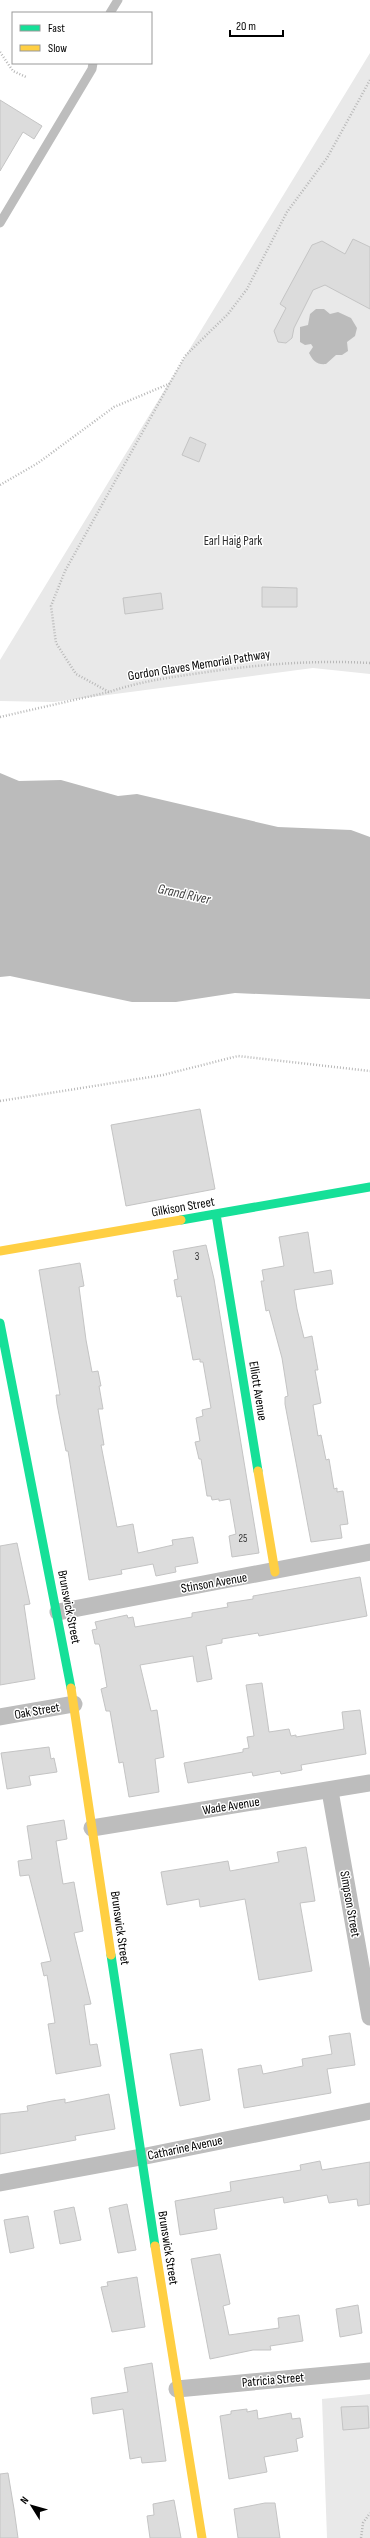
<svg xmlns="http://www.w3.org/2000/svg" width="370" height="2538" font-family="'Sofia Sans Condensed',sans-serif">
	<style>
		.green { fill: #e9e9e9 }
		.water { fill: #bbb }
		.building { fill: #dcdcdc; stroke: #c4c4c4 }
		.lines { fill: none; stroke-linecap: round; stroke-linejoin: round }
		.path { stroke: #b8b8b8; stroke-width: 2.5; stroke-dasharray: 1 2; stroke-linecap: butt }
		.lane { stroke: #bdbdbd; stroke-width: 9 }
		.street { stroke: #bdbdbd; stroke-width: 17 }
		.fast { stroke: #16e098; stroke-width: 9 }
		.slow { stroke: #ffcf43; stroke-width: 9 }
		.labels { text-anchor: middle; dominant-baseline: central; stroke-width: 3; stroke-linejoin: round; paint-order: stroke }
		.number-label { font-size: 11px; fill: #373737 }
		.park-label { font-size: 13px; fill: #2e2e2e; stroke: #fff }
		.street-label { font-size: 13px; fill: #000; stroke: #fff }
		.water-label { font-size: 14px; font-style: italic; fill: #3f3f3f; stroke: #fff }
	</style>
	<rect width="100%" height="100%" fill="#fff"/>
	<path class="green" d="M370,53V674L313,668L54,702L0,701V660Z
		M370,2394V2538H327L322,2399Z"/>
	<path class="water" d="M316,309H324L330,314L338,312L351,318L357,328L355,336L347,342L348,351L342,355H336L326,364C317,365 313,361 309,353L313,347L311,344L305,345L300,342V327L308,325L310,314Z
		M0,773L19,781L61,780L118,796L137,794L278,827L351,830L370,837V999L235,993L176,1002H132L10,976L0,977Z"/>
	<path class="building" d="M0,100L42,126L34,139L23,132L0,171Z
		M353,239L370,247V309L325,285L313,290L294,328L292,338L286,343L278,342L274,331L286,308L280,304L312,245L322,241L345,254Z
		M190,437L206,444L199,462L182,455Z
		M262,587L297,588V607H262Z
		M161,593L163,609L125,614L123,598Z
		M200,1109L215,1189L126,1206L111,1125Z
		M308,1232L314,1273L331,1270L333,1284L294,1290L297,1309L304,1338L312,1336L318,1370H315L321,1403L313,1405L318,1436L321,1435L326,1460L329,1459L334,1489L337,1488V1492L343,1491L348,1524L340,1525L342,1538L311,1542L285,1404V1397L288,1396L282,1358L269,1310L266,1311L261,1281H264L262,1270L284,1266L279,1237Z
		M206,1245L214,1279L259,1553L232,1557L229,1536L236,1534L230,1499L219,1501V1499L212,1500L211,1496H207L201,1459H199L195,1442L200,1441L196,1418L203,1416L202,1410L211,1408L203,1362H200V1359L193,1360L181,1296L177,1297L174,1280L178,1279L173,1251Z
		M80,1263L84,1286L79,1287L86,1340L92,1372L98,1371L101,1386H99L103,1409H98L104,1445H101L117,1527L133,1524L138,1553L173,1545L172,1540L193,1537L198,1563L175,1567L176,1572L156,1576L153,1564L121,1570L122,1574L89,1580L68,1451H66L57,1404L56,1395H60L39,1270Z
		M17,1543L30,1604L24,1605L35,1679L0,1685V1546Z
		M360,1577L367,1616L259,1636L258,1633L222,1639V1643L206,1646L212,1679L197,1682L193,1656L140,1665L151,1711L157,1710L164,1757L155,1759L159,1792L129,1797L123,1762L119,1763L110,1711H106L101,1689L107,1687L100,1647L99,1644H95L92,1630L97,1629L95,1622L127,1615L128,1618L133,1617L135,1627L192,1617V1613L228,1607L227,1603L253,1599V1596Z
		M262,1683L269,1732L289,1729L291,1736L296,1735V1737L344,1729L342,1712L360,1710L366,1754L301,1765L302,1770L281,1774L280,1771L253,1776L252,1772L188,1783L184,1763L243,1752V1749L249,1748L247,1737L254,1736L246,1685Z
		M49,1747L51,1759L54,1758L57,1772L29,1776L31,1785L7,1789L1,1753Z
		M64,1820L67,1839L56,1841L63,1884L74,1882L75,1888L83,1931L74,1933L91,2004L84,2005L90,2045L97,2044L101,2066L56,2074L48,2024L55,2023L47,1975L44,1976L41,1963L51,1961L29,1875L20,1876L18,1861L32,1859L27,1826Z
		M306,1847L315,1901L300,1903L312,1971L259,1980L245,1899L200,1907L199,1899L167,1905L161,1872L228,1861L230,1871L279,1862L277,1852Z
		M350,2033L355,2065L327,2069L331,2093L244,2108L238,2069L261,2065L263,2074L303,2066L302,2059L332,2054L329,2036Z
		M202,2049L210,2100L180,2106L170,2054Z
		M109,2094L115,2129L75,2136L76,2140L0,2154V2114L28,2111L27,2106L52,2101L65,2099V2103Z
		M320,2161L322,2170L370,2162V2204L358,2206L357,2199L329,2203L327,2195L284,2203L283,2197L214,2209L217,2229L180,2235L175,2201L231,2191L230,2182L301,2170L300,2165Z
		M127,2204L136,2250L118,2253L109,2208Z
		M74,2207L81,2240L60,2244L54,2211Z
		M28,2216L34,2248L10,2253L4,2220Z
		M220,2254L230,2304L223,2306L229,2335L279,2328L278,2318L299,2315L303,2341L270,2346L271,2350H253L210,2359L191,2259Z
		M137,2277L145,2327L112,2332L101,2287L108,2286L107,2282Z
		M358,2305L362,2333L340,2337L336,2309Z
		M152,2363L166,2461L142,2463L141,2457L130,2459L123,2409L93,2414L91,2398L128,2392L124,2368Z
		M368,2406L369,2428L343,2430L341,2407Z
		M247,2409V2412L257,2410L258,2419L291,2413L292,2419L300,2418L303,2437L296,2439L298,2451L264,2457L267,2472L229,2479L220,2416L231,2414V2411Z
		M8,2473L14,2509L18,2538H0V2474Z
		M174,2500L181,2538H150L147,2516L154,2515L153,2504Z
		M265,2503H275L280,2538H238L234,2509Z"/>
	<g class="lines">
		<path class="path" d="M0,52L13,71L26,77
			M370,80L327,158L287,212L247,289L228,314L185,356L65,571L51,606L56,643L76,674L109,692C141,681 173,677 207,672C262,664 315,660 370,663
			M0,485L38,463L114,407L171,383
			M0,717L109,692
			M0,1101L163,1075L238,1056L370,1071
			M361,2538L363,2523L370,2513"/>
		<path class="lane" d="M110,13L118,0
			M0,223L92,69L93,63"/>
		<path class="street" d="M58,1612L370,1552
			M0,1717L74,1704
			M330,1791L370,2017
			M92,1828L370,1783
			M0,2183L141,2157L370,2111
			M177,2389L370,2371"/>
		<path class="fast" d="M216,1214L258,1471
			M181,1220L370,1187
			M0,1323L71,1688
			M111,1955L155,2246"/>
		<path class="slow" d="M0,1251L181,1220
			M258,1471L275,1572
			M71,1688L111,1955
			M155,2246L202,2538"/>
	</g>
	<g class="labels">
		<g class="number-label">
			<text x="197" y="1256">3</text>
			<text x="243" y="1538">25</text>
		</g>
		<g class="park-label">
			<text x="233" y="541">Earl Haig Park</text>
		</g>
		<g class="street-label">
			<text transform="translate(199 665) rotate(-9)">Gordon Glaves Memorial Pathway</text>
			<text transform="translate(183 1207) rotate(-10)">Gilkison Street</text>
			<text transform="translate(258 1391) rotate(81)">Elliott Avenue</text>
			<text transform="translate(214 1583) rotate(-10)">Stinson Avenue</text>
			<text transform="translate(69 1607) rotate(79)">Brunswick Street</text>
			<text transform="translate(37 1711) rotate(-10)">Oak Street</text>
			<text transform="translate(231 1806) rotate(-9)">Wade Avenue</text>
			<text transform="translate(350 1904) rotate(80)">Simpson Street</text>
			<text transform="translate(120 1928) rotate(82)">Brunswick Street</text>
			<text transform="translate(185 2148) rotate(-12)">Catharine Avenue</text>
			<text transform="translate(168 2248) rotate(81)">Brunswick Street</text>
			<text transform="translate(273 2380) rotate(-5)">Patricia Street</text>
		</g>
		<g class="water-label">
			<text transform="translate(184 894) rotate(12)">Grand River</text>
		</g>
	</g>
	<rect x="12" y="12" width="140" height="52" fill="#ffffff" stroke="#999999"/>
	<rect x="20" y="25" width="20" height="6" fill="#16e098" stroke="#999999"/>
	<text x="48" y="32" font-size="12" fill="#000000">Fast</text>
	<rect x="20" y="45" width="20" height="6" fill="#ffcf43" stroke="#999999"/>
	<text x="48" y="52" font-size="12" fill="#000000">Slow</text>
	<g transform="translate(32 2506) rotate(307)" stroke="#ffffff" stroke-width="3" paint-order="stroke">
	<path d="M0-3L7 15L0 10L-7 15Z" fill="#000000"/>
	<text y="-6" font-size="11" font-weight="bold" text-anchor="middle" fill="#000000">N</text>
	</g>
	<path d="M230 30v6h53v-6" fill="none" stroke="#000000" stroke-width="2"/>
	<text x="236" y="30" font-size="12" fill="#000000" stroke="#ffffff" stroke-width="3" paint-order="stroke">20 m</text>
</svg>
